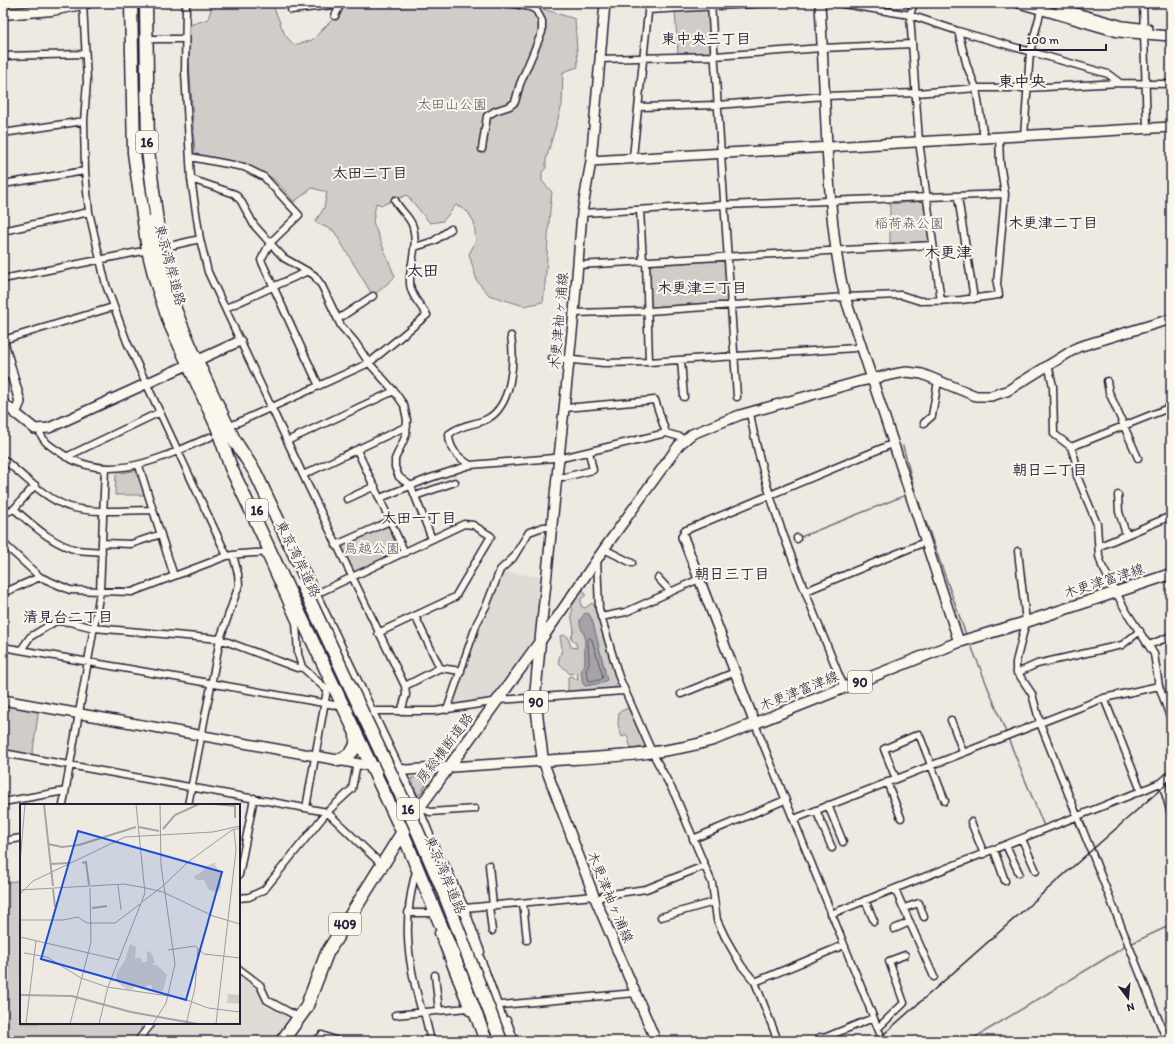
<svg xmlns="http://www.w3.org/2000/svg" width="1174" height="1044" font-family="Itim,'Klee One',sans-serif">
	<style>
		.built { fill: #dfdbd5 }
		.green { fill: #d0cdc9; stroke: #797882; fill-rule: evenodd }
		.water { fill: #a6a3a7; stroke: #716f7c }
		.lines { fill: none; stroke-linecap: round; stroke-linejoin: round }
		.shore { stroke: #575666; stroke-width: 1 }
		.stream { stroke: #716f7c; stroke-width: 1.5 }
		.street-casing { stroke: #22223b; stroke-width: 9 }
		.secondary-casing { stroke: #22223b; stroke-width: 12 }
		.primary-casing { stroke: #22223b; stroke-width: 13 }
		.highway-casing { stroke: #22223b; stroke-width: 15 }
		.street { stroke: #fbf7ec; stroke-width: 6 }
		.secondary { stroke: #fbf7ec; stroke-width: 9 }
		.primary { stroke: #fbf7ec; stroke-width: 10 }
		.highway { stroke: #fbf7ec; stroke-width: 12 }
		.rail { stroke: #22223b; stroke-width: 1.5 }
		.highway-bridge-casing { stroke: #22223b; stroke-width: 15; stroke-linecap: butt }
		.highway-bridge { stroke: #fbf7ec; stroke-width: 12 }
		.labels { text-anchor: middle; dominant-baseline: central; stroke-width: 4; stroke-linejoin: round; paint-order: stroke }
		.shield { fill: #fbf7ec; stroke: #636270; stroke-width: 1 }
		.shield-label { font-size: 13px; font-weight: bold; fill: #22223b }
		.park-label { font-size: 14px; fill: #565566; stroke: #fbf7ec }
		.street-label { font-size: 14px; fill: #22223b; stroke: #fbf7ec }
		.neighbourhood-label { font-size: 15px; font-weight: bold; fill: #22223b; stroke: #fbf7ec }
		.quarter-label { font-size: 16px; font-weight: bold; fill: #22223b; stroke: #fbf7ec }
		.inset-river { fill: none; stroke: #a6a3a7; stroke-width: 2 }
		.inset-road { fill: none; stroke: #9c9a9f; stroke-width: 1 }
		.view { fill: #1d4ed8; fill-opacity: 0.15; stroke: #1d4ed8; stroke-width: 2 }
		.inset-edge { fill: none; stroke: #22223b; stroke-width: 2 }
	</style>
	<rect width="100%" height="100%" fill="#eeeae2"/>
	<filter id="ink" filterUnits="userSpaceOnUse"><feTurbulence type="fractalNoise" baseFrequency=".025" numOctaves="2"/><feDisplacementMap in="SourceGraphic" scale="8" xChannelSelector="R" yChannelSelector="G"/><feConvolveMatrix kernelMatrix="1 2 1 2 8 2 1 2 1" color-interpolation-filters="sRGB"/></filter>
	<g filter="url(#ink)">
		<path class="built" d="M502,572L543,577L539,641L496,702L450,706Z
			M239,975L251,984L258,991L263,1004L269,1009L279,1011L290,1018L292,1021L276,1041L148,1040L147,1034L156,1023H239Z"/>
		<path class="green" d="M213,3H272L285,35L294,45L312,40L335,17L344,3H380L384,5L410,3H541L543,9L575,19L578,67L563,72L562,105L546,159V168L542,172V181L552,192C547,229 548,266 543,302L524,306L489,295L477,281L469,254L476,241L474,222L468,212L456,205L443,221L430,223L407,195L382,205L376,203L373,222L395,277L373,296L334,231L315,222L324,208L327,192L312,188L294,202C286,192 277,180 266,174C246,161 217,159 195,154L187,26L208,19Z
			M709,8L712,53H678L675,11Z
			M924,201L930,243L890,246V204Z
			M724,260L728,300L725,302L651,307L649,265Z
			M138,470L144,495H115L116,474Z
			M386,526H389L400,553L352,575L340,546Z
			M582,588L586,595L581,599V606L585,608L592,603L598,610L608,652L610,656L618,681L614,691L573,693L568,690V677L571,676L578,680L577,672L570,674L558,662L562,649L560,636L565,635L568,637L571,647L577,648L576,643L571,638L574,630L571,613L573,610L570,603ZM585,614H589L592,620L605,670L604,682L585,686L583,682L581,669L585,664V637L581,618Z
			M3,700L39,707L32,758L3,753Z
			M628,708L646,745L644,747L631,749L627,735L622,737L618,725L619,712Z
			M431,777L420,794L418,796L411,778Z
			M21,880V1023H142L139,1041H17L3,1029V883Z"/>
		<path class="water" d="M585,613L589,614L593,623L607,680L601,683L585,686L583,684L581,669L585,664V637L580,625V620Z"/>
		<g class="lines">
			<path class="shore" d="M590,638L592,640L603,677L600,680L589,681L586,670L589,664L588,640Z"/>
			<path class="stream" d="M903,446L915,491L966,635
				M798,538L906,495
				M970,643L1007,735
				M1008,738L1044,826L1073,814
				M1144,786L1159,781
				M1079,812L1135,790
				M1130,944L1171,925
				M969,1041L1126,946"/>
			<defs>
				<path id="street" d="M83,3L87,81L84,121L85,171L89,212L106,285L127,342L227,556
					M186,3L185,72L191,179L200,239L208,272L303,475L407,426
					M711,3L737,397
					M837,3L910,15L958,31L1108,74L1120,83
					M914,3L910,15L919,141L941,301
					M1143,3L1147,128
					M291,10L341,4
					M648,10L771,3
					M335,16L341,3
					M958,31L967,66L976,88L984,138
					M146,39H184
					M3,56L85,54
					M599,59L715,56L822,48L912,44
					M639,107L718,105L824,96L917,93L976,88H1026L1120,83L1171,84
					M3,133L84,121
					M1024,136L1030,52L1043,3
					M482,149L487,116L495,111L510,106L515,102L520,84L542,32V21L536,10L530,7L510,3
					M190,157L244,167L264,177L299,215L270,243L261,260L319,386
					M633,157L649,3
					M191,179L235,194L241,201L254,225L270,243L284,258L314,275L322,286L341,326L355,342L369,363L394,391L404,405L407,420L406,435L395,459V467L399,477L411,486L432,539
					M3,184L85,171
					M958,197L974,299
					M640,210L643,262
					M582,213L724,205L1005,194
					M3,231L89,212
					M415,247L434,241L451,229
					M161,248L200,239
					M646,261L649,362
					M1171,264V266
					M578,265L933,245
					M3,279L148,250
					M226,308L306,272
					M574,313L649,311L845,297L901,295L920,301L961,300L999,295L997,284L1005,194L1000,163L999,137
					M338,319L373,296
					M3,340L113,307
					M552,358L604,363L649,362L855,348L861,345
					M681,360L684,397
					M1048,364L1053,386L1054,434L1071,447L1075,459L1077,476L1097,524L1099,556L1102,566L1126,611L1154,654L1159,686L1171,720
					M3,376L12,374
					M1107,381L1109,392L1138,458
					M565,408L655,400L666,433
					M750,413C766,508 809,598 844,688
					M924,423L932,416L938,381
					M228,427L369,363L427,315C422,307 413,298 411,289C406,274 419,249 413,227C410,216 399,210 395,200
					M39,429C41,440 49,445 58,451C107,487 161,458 210,437
					M287,441L394,391
					M1071,447L1171,407
					M357,450L405,553
					M66,457L160,412
					M3,459C23,475 45,499 70,507C96,514 126,510 153,510
					M470,465C458,457 449,449 449,434C464,423 473,426 487,419C512,406 515,361 511,336
					M139,466L174,576
					M303,475L405,686L406,695L401,712
					M557,477H565L593,470L589,452
					M1118,495L1119,512L1126,534
					M415,496L455,482
					M380,498L430,478L470,465L566,457L666,433L680,437L683,440
					M347,499L375,486
					M14,509C33,525 52,544 77,550C85,551 94,551 102,552
					M3,514L14,509L35,485
					M683,537L684,531L892,444
					M797,538V539
					M3,543L40,577L70,590L132,592L227,556L240,554L270,552
					M103,543L131,544L161,534
					M336,545L390,521
					M1100,546L1171,516
					M604,549L632,563
					M1018,551L1026,622L1016,662V670L1032,694L1040,723L1167,1041
					M264,552L296,623L298,654L302,667L327,690L306,808
					M597,559L599,609L619,677L652,752L675,795L712,883L717,920L725,937L741,965L755,982L778,1041
					M658,578L670,591
					M806,591L925,542
					M3,593L40,577
					M314,595L464,524L473,525L491,536L455,597L378,633
					M415,616L440,668
					M601,617L626,612L699,579
					M1149,645L1171,636
					M3,647L369,711H435L492,702L496,705
					M21,650L30,637L56,621L70,622L94,628L220,639L297,668L302,667
					M1017,673L1037,664L1122,645L1140,631
					M405,686L440,668L461,671
					M681,694L735,672
					M1104,698L1141,791
					M499,700L624,691
					M447,710L477,623L487,604L500,570L513,558L529,532L543,527H552
					M951,720L963,752
					M755,724L883,1041
					M3,753L327,812L381,864
					M896,779L884,749L919,734L945,801
					M887,782L901,818
					M1162,782L1171,814
					M3,802L65,791
					M63,805L100,592L105,468
					M188,805L220,639L239,585L238,574L233,555
					M828,805L843,842
					M420,807L430,812L475,809
					M816,810L832,848
					M794,819L1104,698L1159,686
					M971,822L984,854
					M693,839L785,800
					M1022,839L1036,871
					M3,841L21,838
					M1006,845L1019,873
					M994,850L1005,881
					M445,864L464,906L481,952
					M489,865L493,906
					M239,875L254,798
					M415,875C402,925 408,964 422,1012
					M895,889L934,977
					M239,898L249,897L264,890L327,812L352,789L357,763
					M596,900L605,895L646,889L704,866
					M865,900L874,921
					M523,903L527,940
					M489,906L492,931
					M465,908L594,896
					M904,908L919,903L924,917
					M408,913H430
					M831,914L1141,791L1162,782L1171,774
					M661,917L714,902
					M894,929L910,922
					M438,933L469,1012
					M239,969L260,985L267,1000L298,1017
					M435,975L439,1011
					M755,982L844,945
					M501,1005L636,993
					M424,1012L431,1041
					M395,1015L467,1008
					M507,1020L515,1041
					M878,1028L904,1003L889,961L905,955
					M820,1037L824,1038L873,1018
					M143,1041L139,1039L152,1023
					M316,1041L322,1035L337,1041"/>
				<path id="secondary" d="M820,3C822,51 825,98 827,146C830,197 833,248 845,297L959,642
					M1019,3L1118,32L1171,36
					M1061,9L1123,26L1148,29
					M591,161L1171,127
					M3,342L20,402L15,414
					M3,403L35,429L49,428L240,341
					M683,537L755,724
					M540,640L574,313L582,213L591,161L605,3
					M540,642L604,549L679,445L692,434L740,415L861,381L900,373L907,372L922,374L976,396H991L1007,391L1078,347L1171,319
					M3,700L371,766L407,770L543,761L594,896L656,1041"/>
				<path id="primary" d="M3,14L52,10L87,3
					M540,642L535,697L543,761C599,757 659,756 713,740L959,642L1026,622L1171,574
					M417,811L539,643"/>
				<path id="highway" d="M131,3L134,153L148,250L156,282L170,324L223,440
					M146,3L148,151L158,230
					M150,222C164,301 203,373 236,444
					M219,433L231,468L402,831L461,974L486,1041
					M233,438L255,472L417,811L481,967L508,1041
					M339,760C351,755 358,749 356,735
					M282,1041L306,1008L327,953L406,827"/>
			</defs>
			<use href="#street" class="street-casing"/>
			<use href="#secondary" class="secondary-casing"/>
			<use href="#primary" class="primary-casing"/>
			<use href="#highway" class="highway-casing"/>
			<use href="#street" class="street"/>
			<use href="#secondary" class="secondary"/>
			<use href="#primary" class="primary"/>
			<use href="#highway" class="highway"/>
			<path class="rail" d="M876,1041L1171,780"/>
			<defs>
				<path id="highway-bridge" d="M302,584L414,823L444,893L501,1041"/>
			</defs>
			<use href="#highway-bridge" class="highway-bridge-casing"/>
			<use href="#highway-bridge" class="highway-bridge"/>
		</g>
	</g>
	<g class="labels">
		<g class="shield">
			<rect x="136" y="131" width="22" height="22" rx="3"/>
			<rect x="246" y="499" width="22" height="22" rx="3"/>
			<rect x="848" y="671" width="24" height="22" rx="3"/>
			<rect x="524" y="691" width="24" height="22" rx="3"/>
			<rect x="397" y="798" width="22" height="22" rx="3"/>
			<rect x="329" y="913" width="32" height="22" rx="3"/>
		</g>
		<g class="shield-label">
			<text x="147" y="142">16</text>
			<text x="257" y="510">16</text>
			<text x="860" y="682">90</text>
			<text x="536" y="702">90</text>
			<text x="408" y="809">16</text>
			<text x="345" y="924">409</text>
		</g>
		<g class="park-label">
			<text x="452" y="104">太田山公園</text>
			<text x="909" y="223">稲荷森公園</text>
			<text x="372" y="548">鳥越公園</text>
		</g>
		<g class="street-label">
			<text transform="translate(170 265) rotate(75)">東京湾岸道路</text>
			<text transform="translate(559 321) rotate(-85)">木更津袖ヶ浦線</text>
			<text transform="translate(298 559) rotate(64)">東京湾岸道路</text>
			<text transform="translate(1104 581) rotate(-18)">木更津富津線</text>
			<text transform="translate(799 691) rotate(-22)">木更津富津線</text>
			<text transform="translate(445 748) rotate(-53)">房総横断道路</text>
			<text transform="translate(445 875) rotate(67)">東京湾岸道路</text>
			<text transform="translate(610 897) rotate(67)">木更津袖ヶ浦線</text>
		</g>
		<g class="neighbourhood-label">
			<text x="706" y="39">東中央三丁目</text>
			<text x="370" y="173">太田二丁目</text>
			<text x="1053" y="223">木更津二丁目</text>
			<text x="702" y="288">木更津三丁目</text>
			<text x="1050" y="470">朝日二丁目</text>
			<text x="419" y="518">太田一丁目</text>
			<text x="732" y="574">朝日三丁目</text>
			<text x="68" y="617">清見台二丁目</text>
		</g>
		<g class="quarter-label">
			<text x="1022" y="81">東中央</text>
			<text x="948" y="252">木更津</text>
			<text x="423" y="270">太田</text>
		</g>
	</g>
	<g transform="translate(20 804)">
		<rect width="220" height="220" fill="#eeeae2"/>
		<path d="M197,58L195,61L201,70V85L197,88L189,86L184,76H176L174,72L182,68L186,62ZM110,140L116,143L115,154H121L122,158H127V148L130,147L135,158L132,161H137L147,171L143,187L133,188L131,180L122,185L115,181L113,185L108,186L99,180L96,174L97,168L105,156ZM208,190L220,191V200L207,199Z" fill="#d0cdc9"/>
		<path class="inset-river" d="M24,0L33,82M194,0L215,2V14M119,23L139,27M143,25L155,11L179,0M28,40L42,43L59,41L116,23M62,59L66,58L69,81M31,60L48,59M33,85L35,103M72,104L87,102M0,191L52,192L111,208L178,220"/>
		<path class="inset-road" d="M0,59L5,0M98,81L101,106M143,82L168,58L212,26L220,24M126,84L143,88L193,112L220,120M0,86L104,80L126,84M0,90L13,77L105,33L193,28L220,22M122,98L143,82M0,116H43L58,113L67,119H95L120,100M0,133L99,156M148,146L175,142L184,150L220,154M4,149L27,153L61,174L87,183L162,194L188,204L220,208M6,220L16,137M50,220L71,138L70,84M79,220L88,183L125,89L116,0M133,220L146,199L155,160L141,61L140,0M166,220L175,184L178,145M196,220L216,46L214,26"/>
		<path class="view" d="M58,27L202,68L166,196L21,155Z"/>
		<rect width="220" height="220" class="inset-edge"/>
	</g>
	<rect width="1174" height="1044" fill="none" stroke="#fbf7ec" stroke-width="16"/>
	<rect x="8" y="8" width="1158" height="1028" fill="none" stroke="#22223b" stroke-width="1.5" filter="url(#ink)"/>
	<g transform="translate(1128 998) rotate(164)" stroke="#fbf7ec" stroke-width="3" paint-order="stroke">
	<path d="M0-3L7 15L0 10L-7 15Z" fill="#22223b"/>
	<text y="-6" font-size="11" font-weight="bold" text-anchor="middle" fill="#22223b">N</text>
	</g>
	<path d="M1020 44v6h86v-6" fill="none" stroke="#22223b" stroke-width="2"/>
	<text x="1026" y="44" font-size="12" fill="#22223b" stroke="#fbf7ec" stroke-width="3" paint-order="stroke">100 m</text>
</svg>
